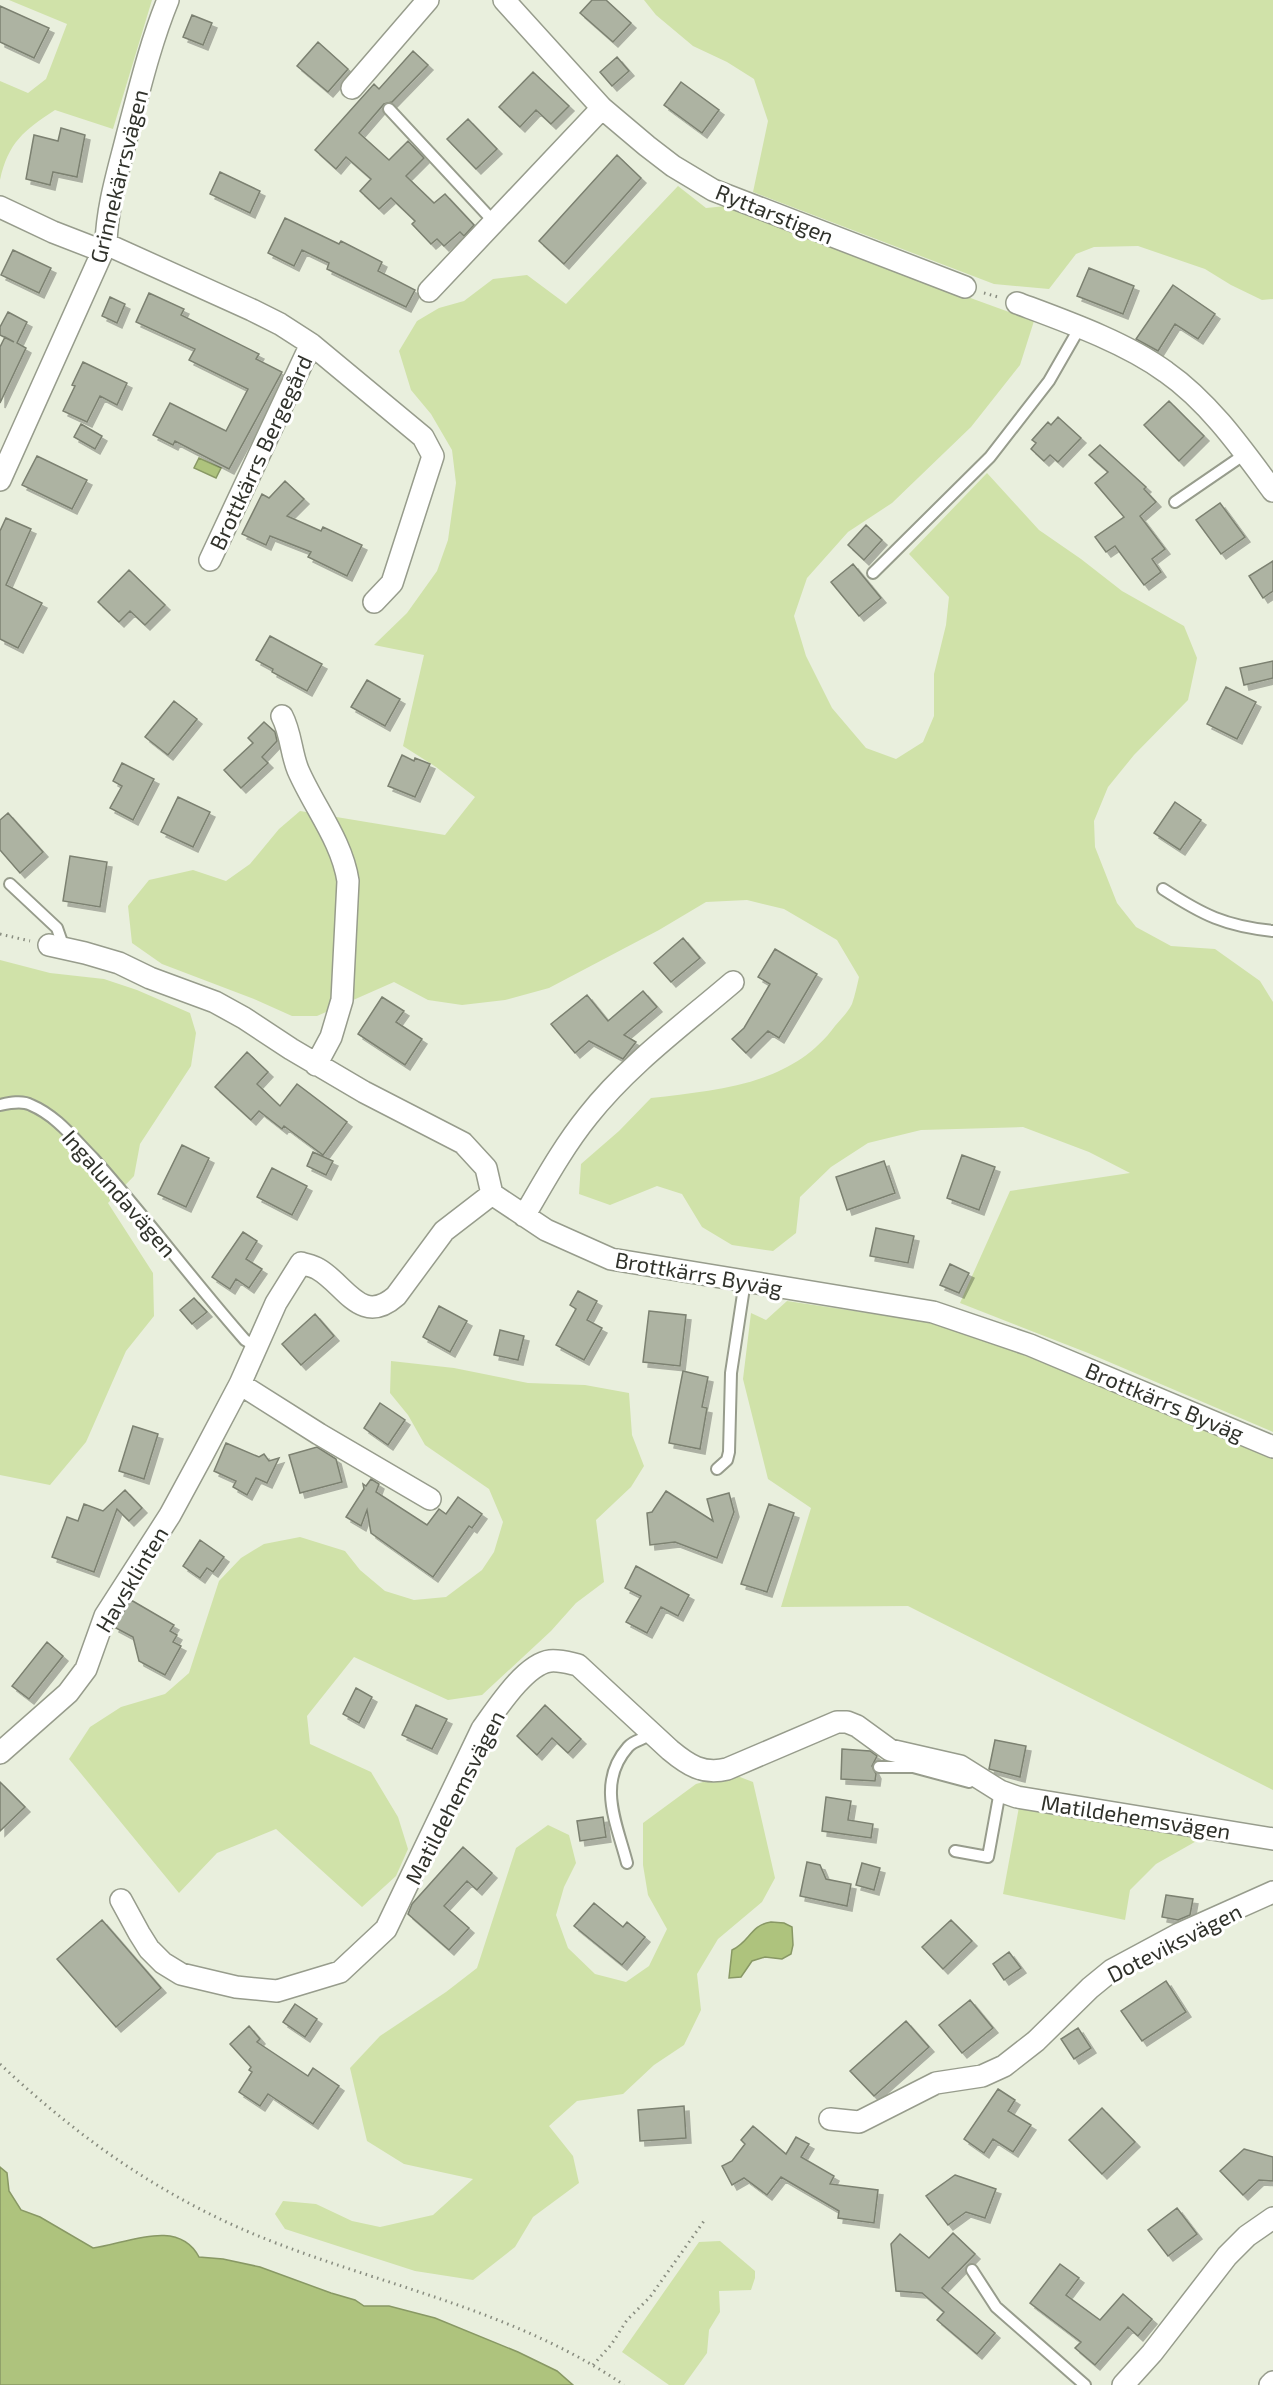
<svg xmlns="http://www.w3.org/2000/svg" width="1273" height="2385" font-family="'Exo 2',sans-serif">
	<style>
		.green { fill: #d0e2a9 }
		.water { fill: #aec37d; stroke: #889864; stroke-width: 1.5 }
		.building { fill: #adb3a2; stroke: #7c8171; stroke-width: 1.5; filter: url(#shadow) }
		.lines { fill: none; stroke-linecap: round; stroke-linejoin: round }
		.service-casing { stroke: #979c8c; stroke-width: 14 }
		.minor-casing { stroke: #979c8c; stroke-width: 24 }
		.path { stroke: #888c7f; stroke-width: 3; stroke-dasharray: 1.5 4.5; stroke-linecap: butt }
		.service { stroke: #fff; stroke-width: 10 }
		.minor { stroke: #fff; stroke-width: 21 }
		.labels { text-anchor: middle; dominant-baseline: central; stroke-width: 6; stroke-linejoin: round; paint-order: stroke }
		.street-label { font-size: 22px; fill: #30322b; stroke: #fff }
	</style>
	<defs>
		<filter id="shadow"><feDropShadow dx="5" dy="5" stdDeviation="0" flood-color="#0004"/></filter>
	</defs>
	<rect width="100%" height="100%" fill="#e9efdd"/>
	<path class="green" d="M9,0H152L113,129L55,110C24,130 8,143 0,180V81L28,93L46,79L67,24Z
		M644,0H1273V299L1262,300L1231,285L1205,269L1138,246L1094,247L1076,254L1049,289L994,284L753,192L768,121L754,79L727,62L693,46L656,15Z
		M678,186L706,208L737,205L943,288L1034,321L1020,365L971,427L892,503L848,532L807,578L794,616L806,656L832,708L866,748L896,759L923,742L934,716V674L946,625L949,597L909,554L987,473L1039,530L1081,559L1122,591L1184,626L1197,658L1188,700L1134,755L1108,787L1094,821L1095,847L1117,903L1136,927L1171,946L1215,949L1260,981L1273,1002V1432L1088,1353L960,1303L1010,1191L1130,1173L1089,1152L1023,1127L921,1130L868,1143L831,1167L800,1197L796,1233L773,1251L732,1245L702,1227L682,1194L657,1186L610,1205L579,1194L581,1164L619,1131L651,1098C718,1090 792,1085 835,1026C841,1019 848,1012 852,1004C855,995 857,986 859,977L837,940L784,909L747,900L706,902L659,930L549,988L505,1000L462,1005L428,1000L394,982L317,1016H292L254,999L162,964L132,943L128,906L149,880L193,870L226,881L250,864L279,829L300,811L445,835L475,797L436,767L403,746L424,655L374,645L407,613L437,571L448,540L456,483L452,450L431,414L411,390L399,351L417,321L439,308L464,301L493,279L527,275L566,304Z
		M0,960L50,973L104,979L137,990L190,1013L196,1033L191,1066L140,1144L134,1176L108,1203L153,1273L154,1316L126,1351L86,1442L50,1485L0,1475Z
		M787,1301L949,1325L1273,1456V1790L908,1606L781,1607L811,1508L768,1479L743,1379L751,1313L766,1320Z
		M391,1361L454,1368L528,1383L585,1385L629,1393L632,1435L644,1466L631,1487L596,1520L604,1582L576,1603L551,1631L482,1695L448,1700L354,1657L307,1716L310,1744L371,1772L398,1817L408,1849L396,1876L362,1907L276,1829L217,1853L179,1893L69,1759L90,1727L121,1707L165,1694L189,1673L219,1581L241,1558L264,1544L300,1537L345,1551L360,1570L385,1591L414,1600L446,1597L482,1570L494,1552L503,1522L489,1489L425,1445L408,1415L390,1393Z
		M732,1774L753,1782L775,1878L762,1902L718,1939L697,1974L701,2010L684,2045L654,2065L623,2094L577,2101L549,2126L573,2156L579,2183L533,2217L515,2247L473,2280L415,2271L285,2229L275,2214L283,2201L316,2204L352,2221L380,2227L433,2215L473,2179L404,2164L367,2141L350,2068L380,2036L446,1992L477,1968L516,1848L548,1825L569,1835L576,1863L564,1887L556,1915L568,1948L595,1974L626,1982L649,1966L667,1929L648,1895L643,1865V1823L696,1784Z
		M1019,1807L1200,1839L1156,1864L1130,1890L1125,1920L1003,1894Z
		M720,2241L755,2271V2278L751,2290L719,2291L720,2312L709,2330L707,2353L684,2385H669L622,2352L699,2242Z"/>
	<path class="water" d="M199,458L221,468L216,478L194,468Z
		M771,1922L784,1923L792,1927L793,1945L791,1954L782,1959L765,1957L752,1961L741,1977L729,1978L732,1950C750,1942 750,1925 771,1922Z
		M0,2167L7,2173L9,2191L21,2210L40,2217L93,2248C126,2244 178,2217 199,2257L223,2259L260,2267L331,2293L355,2300L364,2306H389L435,2318L518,2352L557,2371L573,2385H0Z"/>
	<path class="building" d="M592,0H606L631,23L613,42L580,13Z
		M0,6L49,28L34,58L0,42Z
		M192,15L212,23L203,45L183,37Z
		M318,42L348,69L328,92L297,66Z
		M413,51L428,65L392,102L384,104L359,133L389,160L408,141L424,158L406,176L434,203L445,194L474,225L464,236L460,232L444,246L437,239L431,244L412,224L415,221L391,198L379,209L360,191L371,179L346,157L336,169L315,150L374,84L379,89Z
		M617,57L629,71L612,86L600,72Z
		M533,72L569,106L551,124L536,110L520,127L499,107Z
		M681,82L719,110L702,133L664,105Z
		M468,119L497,149L476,169L447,139Z
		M61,128L85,135L77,177L53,172L50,185L26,179L34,135L58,141Z
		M617,155L641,178L564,264L539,241Z
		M220,172L260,191L250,213L210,194Z
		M285,218L339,244L341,241L382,262L378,271L415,290L406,307L327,269L329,263L302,250L294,266L268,253Z
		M13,250L51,268L39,293L1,275Z
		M1089,268L1134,286L1123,314L1077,296Z
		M1173,285L1215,314L1198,339L1175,324L1158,351L1136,339Z
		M149,293L184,309L181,315L259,354L256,359L282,372L229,469L175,441L173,445L153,435L170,403L226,431L248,389L189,360L195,349L136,322Z
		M110,297L125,304L117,323L102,316Z
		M8,312L27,322L17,343L26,348L0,403V347L5,337L14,342L0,335V327Z
		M83,362L127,383L117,405L100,396L87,422L63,411L75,386L72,385Z
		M1169,401L1204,436L1179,461L1144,425Z
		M1058,417L1081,438L1058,462L1050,455L1044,461L1031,449L1036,443L1032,440L1048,422L1051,425Z
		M81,424L102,436L95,449L74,437Z
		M1100,445L1146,487L1144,489L1156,502L1140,516L1165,549L1152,559L1161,572L1144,585L1115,546L1106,552L1095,537L1124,517L1095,483L1108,472L1089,455Z
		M37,456L87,480L72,509L22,485Z
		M285,481L304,499L287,516L321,531L323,527L362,545L347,576L308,557L311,552L270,536L266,545L242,534L262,494L269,498Z
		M1220,503L1245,537L1221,554L1196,520Z
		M6,518L31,529L6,585L42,603L18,648L0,639V531Z
		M866,525L882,540L864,560L848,545Z
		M1273,561V591L1263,598L1249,576Z
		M853,564L881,598L859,616L831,582Z
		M129,570L165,605L145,625L130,611L119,622L98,602Z
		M270,636L322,664L307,691L272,672L273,669L256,660Z
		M1273,661V678L1244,685L1240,668Z
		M367,680L400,699L385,726L351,707Z
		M1226,687L1256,702L1237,739L1207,724Z
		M174,701L197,719L168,755L145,737Z
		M264,722L275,732L277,741L262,757L268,763L241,788L224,770L253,743L248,738Z
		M402,755L414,761L415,758L430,764L415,797L388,786Z
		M122,763L154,779L133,820L110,808L122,786L113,781Z
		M178,797L210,812L193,847L161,832Z
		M1175,802L1201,820L1180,850L1154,833Z
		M8,813L43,852L20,873L0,850V820Z
		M70,856L107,862L100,907L63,901Z
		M683,938L700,958L671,982L654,963Z
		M775,949L817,974L779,1038L768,1031L746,1053L732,1039L744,1028L770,984L758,977Z
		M643,991L657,1007L624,1035L636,1042L623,1059L589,1041L575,1053L551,1024L587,995L608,1021Z
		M382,997L404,1011L396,1022L422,1039L405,1065L358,1034Z
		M247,1052L268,1072L257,1084L280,1106L297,1084L347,1122L323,1155L284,1126L282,1129L259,1111L251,1120L215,1087Z
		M182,1145L209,1158L186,1207L158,1194Z
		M313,1152L333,1161L326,1175L307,1166Z
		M962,1155L995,1167L979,1210L947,1198Z
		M884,1161L895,1193L847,1210L836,1177Z
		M272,1168L307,1186L292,1215L257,1197Z
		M876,1228L914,1236L908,1263L870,1256Z
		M243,1232L257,1241L246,1259L262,1269L249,1288L236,1279L230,1289L212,1277Z
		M950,1264L969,1273L959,1293L940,1285Z
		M578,1291L597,1301L587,1320L602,1328L584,1360L556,1345L576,1309L570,1305Z
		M194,1298L207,1312L192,1324L180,1310Z
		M439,1306L467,1321L450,1352L423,1337Z
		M649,1311L686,1315L680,1366L643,1362Z
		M315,1314L334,1336L301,1365L282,1344Z
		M500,1330L524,1336L518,1360L494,1355Z
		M683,1371L708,1377L702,1407L707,1408L700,1449L669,1443Z
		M380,1403L405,1420L388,1445L364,1428Z
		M133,1426L158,1434L144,1479L119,1471Z
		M226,1443L259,1457L264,1454L269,1461L279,1458L267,1483L256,1478L247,1495L233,1487L236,1481L214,1471Z
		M317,1447L336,1459L342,1482L300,1493L289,1455Z
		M371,1479L379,1484L376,1492L427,1525L439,1509L446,1514L458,1497L482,1514L472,1528L469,1526L433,1577L371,1533L367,1510L361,1526L346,1517L364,1489L363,1484L366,1486Z
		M125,1490L142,1508L129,1521L117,1509L94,1572L52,1557L67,1517L78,1521L84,1504L103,1511Z
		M666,1491L713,1521L707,1499L729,1493L734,1512L717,1558L675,1542L650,1545L647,1513L652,1512Z
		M769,1504L794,1513L767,1592L741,1584Z
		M200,1540L224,1557L213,1572L207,1568L200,1578L183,1566Z
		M636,1566L689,1595L678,1616L661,1607L647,1633L626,1622L641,1596L625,1588Z
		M131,1600L174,1625L170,1631L177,1635L173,1642L181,1646L165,1675L139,1661L133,1637L114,1627Z
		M47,1642L63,1656L29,1699L12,1686Z
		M356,1688L372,1697L359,1723L343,1714Z
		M416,1705L447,1719L432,1749L402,1735Z
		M545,1705L581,1739L568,1753L552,1738L537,1755L517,1736Z
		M995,1740L1026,1746L1020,1777L989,1769Z
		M842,1749L870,1751L877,1756L872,1766L876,1774L875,1781L841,1779Z
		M0,1782L25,1807L0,1831Z
		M826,1797L851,1801L848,1820L873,1824L871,1838L822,1831Z
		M603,1817L606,1837L580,1841L577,1821Z
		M463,1847L492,1873L477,1890L467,1881L444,1906L469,1928L449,1950L408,1914L412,1904Z
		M807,1862L820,1865L826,1879L851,1884L847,1906L800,1896Z
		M862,1863L880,1868L874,1890L856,1885Z
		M1166,1895L1193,1899L1190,1915L1178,1920L1162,1917Z
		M594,1903L623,1927L627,1922L645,1937L622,1965L574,1926Z
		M102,1920L161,1988L116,2027L57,1959Z
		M951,1920L972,1941L943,1969L922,1947Z
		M1009,1952L1021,1968L1004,1980L993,1964Z
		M1166,1981L1186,2012L1142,2041L1121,2011Z
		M970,2000L993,2028L962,2053L939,2025Z
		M295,2004L317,2019L305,2037L283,2022Z
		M906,2021L929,2047L874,2096L850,2071Z
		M249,2026L260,2039L257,2042L308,2076L313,2068L339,2086L313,2124L268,2094L260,2106L239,2092L252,2072L249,2070L251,2067L230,2044Z
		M1078,2028L1091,2048L1074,2059L1061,2039Z
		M998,2089L1015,2100L1008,2111L1031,2125L1013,2152L993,2139L984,2153L964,2139Z
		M684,2106L686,2138L640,2141L638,2110Z
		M1102,2108L1135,2142L1102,2174L1069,2140Z
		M753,2126L786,2154L796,2137L809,2144L801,2157L834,2176L830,2184L878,2190L874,2223L838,2218L839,2211L781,2177L767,2195L744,2178L732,2185L722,2166L732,2161L745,2144L741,2140Z
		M1244,2149L1273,2157V2181L1259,2180L1243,2195L1220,2171Z
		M955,2175L996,2189L985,2218L966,2212L948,2225L926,2196Z
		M1177,2208L1197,2234L1168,2256L1148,2230Z
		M953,2233L975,2254L942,2288L995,2333L977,2354L937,2320L944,2312L922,2293L896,2291L891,2244L900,2234L929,2258Z
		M1060,2264L1079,2278L1066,2295L1100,2320L1123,2294L1152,2319L1138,2336L1128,2327L1095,2365L1075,2348L1081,2342L1030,2303Z"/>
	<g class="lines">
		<defs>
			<path id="service" d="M389,109L495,223
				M1175,502L1245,454
				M873,573L990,457L1049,381L1080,327
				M10,884L57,928L64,948
				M1163,889C1203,915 1225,926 1273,931
				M0,1105C9,1103 22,1100 31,1105C57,1116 74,1139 93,1158C146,1217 193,1281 245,1340L255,1346
				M717,1469L727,1460L729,1452L731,1373L745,1281
				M879,1767H913L969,1782L975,1779
				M955,1851L988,1857L1000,1791
				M627,1863C617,1824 596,1783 628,1747C635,1739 645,1740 651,1733
				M972,2270L996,2307L1085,2385"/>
			<path id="minor" d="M504,0L602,108L647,146L673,166L713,190L965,287
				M352,88L428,0
				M0,207L53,232L102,251
				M106,244L252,310L280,324L311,344L423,437L433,456L392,583L374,602
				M429,291L602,108
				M1017,303C1065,321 1125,342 1166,372C1209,402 1242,449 1273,491
				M0,480L106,244C107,207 118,172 127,136C139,91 150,44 168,0
				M210,560L311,344
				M282,716C291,733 291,753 298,770C314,807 342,841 348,881L342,1000L331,1037L316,1065
				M49,945L85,953L119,963L150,978L215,1002L244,1018L291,1049L364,1092L463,1143L486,1168L492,1194L546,1230L611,1259L933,1312L1030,1345L1273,1447
				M524,1216C544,1182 563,1147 588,1116C628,1065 684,1024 733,982
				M240,1384L319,1434L430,1499
				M0,1753L68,1693L86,1669L105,1616L170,1515L202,1456L240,1384L276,1303L301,1263C307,1265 313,1266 318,1269C345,1284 361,1327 396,1296L444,1231L492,1194
				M121,1900L139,1933L149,1949L163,1963L181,1974L236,1987L277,1991L340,1972L386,1929L482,1729C496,1710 525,1664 550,1661C560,1660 569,1663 578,1665L670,1750C688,1765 703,1775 727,1769L837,1722H847L857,1726L890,1750L960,1766L1000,1791L1017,1797L1273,1839
				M830,2119L859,2122L936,2083L982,2076L1004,2066L1036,2041L1090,1988L1112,1970L1179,1934L1273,1892
				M1123,2385L1152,2353L1227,2256L1247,2236L1273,2218
				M1270,2385L1273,2382"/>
		</defs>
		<use href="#service" class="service-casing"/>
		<use href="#minor" class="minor-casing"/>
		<path class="path" d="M984,293L998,297
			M0,934L30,941
			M0,2064C83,2142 169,2202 276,2243C393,2288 519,2313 624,2385
			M593,2365L611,2345L627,2320L650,2297L704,2221"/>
		<use href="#service" class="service"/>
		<use href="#minor" class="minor"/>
	</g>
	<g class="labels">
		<g class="street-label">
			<text transform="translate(118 176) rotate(-76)">Grinnekärrsvägen</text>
			<text transform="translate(775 213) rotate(22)">Ryttarstigen</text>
			<text transform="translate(260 452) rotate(-65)">Brottkärrs Bergegård</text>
			<text transform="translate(120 1193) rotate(49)">Ingalundavägen</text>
			<text transform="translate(699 1273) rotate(10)">Brottkärrs Byväg</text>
			<text transform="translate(1165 1401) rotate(23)">Brottkärrs Byväg</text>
			<text transform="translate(131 1579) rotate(-59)">Havsklinten</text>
			<text transform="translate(454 1797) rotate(-63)">Matildehemsvägen</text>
			<text transform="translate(1136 1816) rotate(9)">Matildehemsvägen</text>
			<text transform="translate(1174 1942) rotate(-27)">Doteviksvägen</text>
		</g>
	</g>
</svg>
